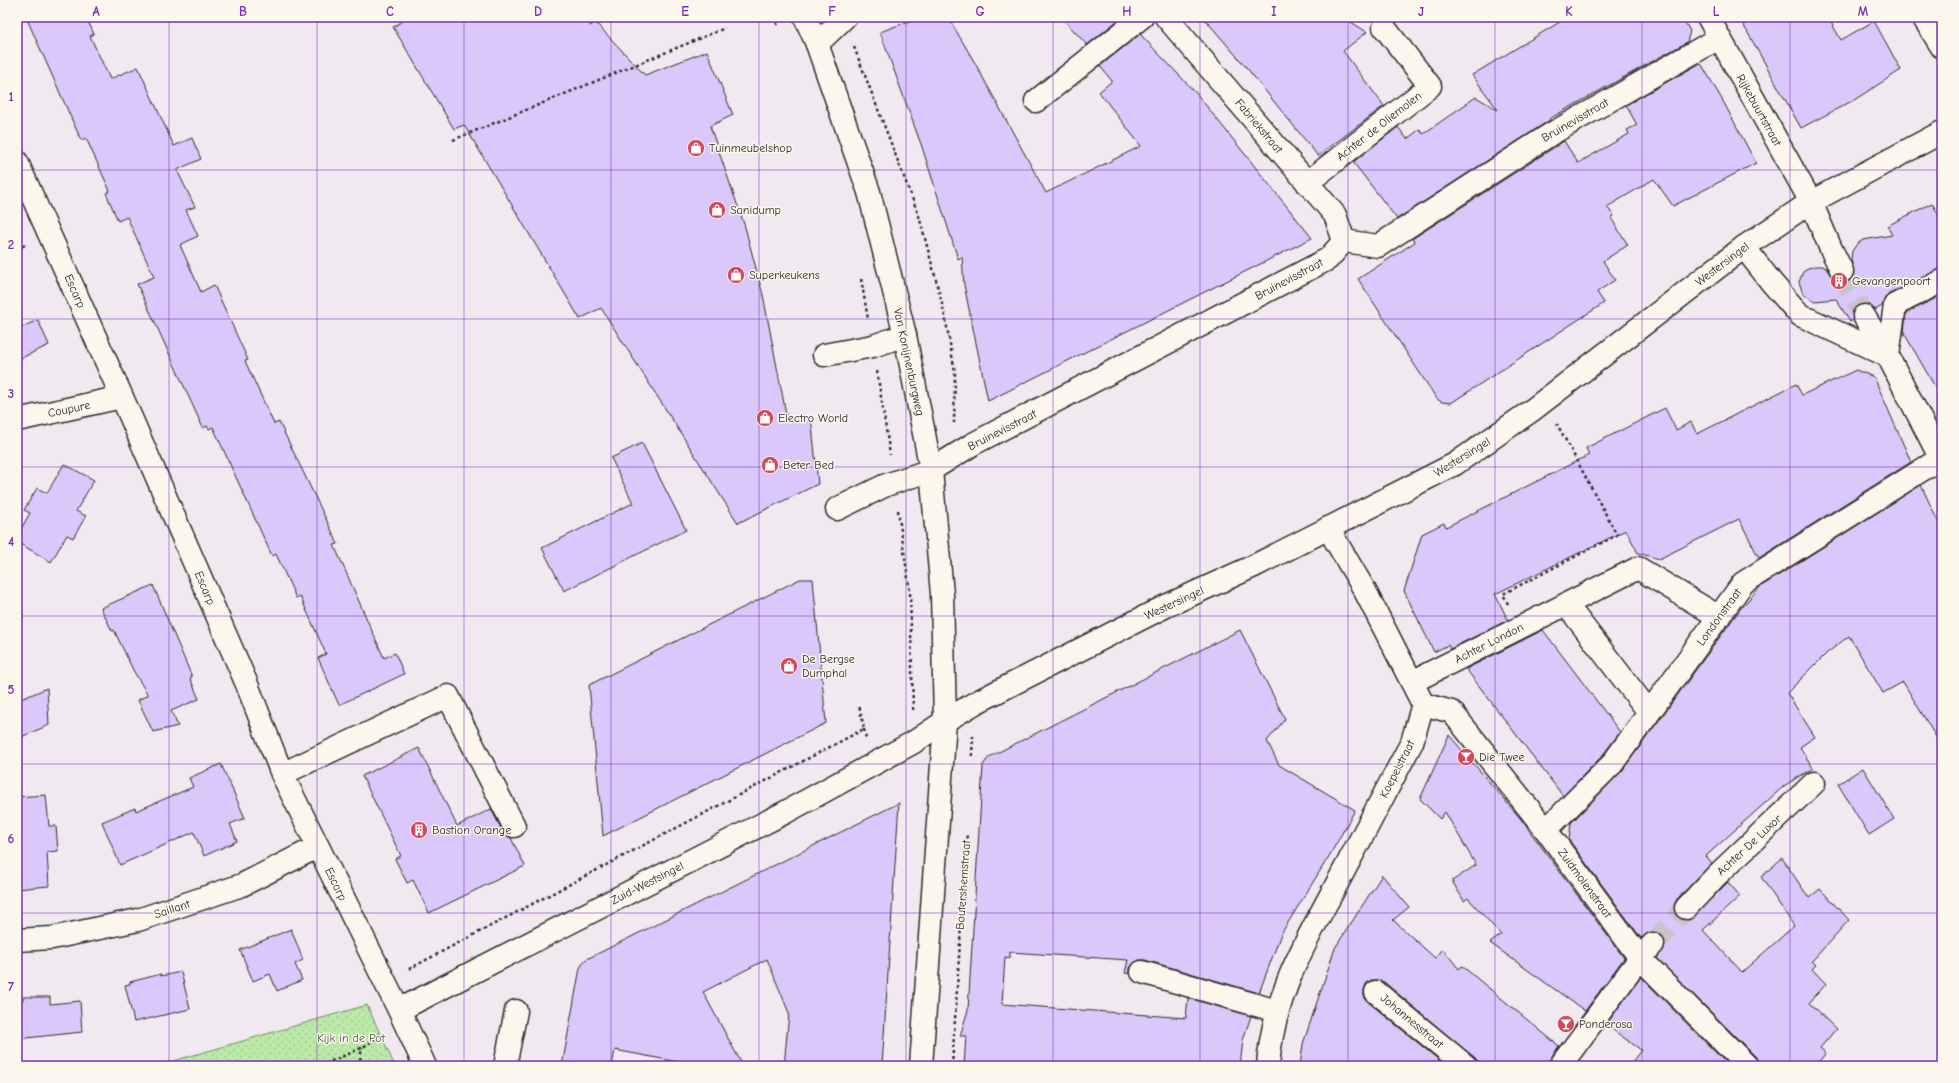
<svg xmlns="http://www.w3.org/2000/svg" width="1959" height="1083" font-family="'Comic Neue',sans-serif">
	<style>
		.grass { fill: url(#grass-dots); stroke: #738a69 }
		.building { fill: #d9c8f9; stroke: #2b2b2b }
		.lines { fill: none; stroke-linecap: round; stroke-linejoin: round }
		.minor-tunnel { stroke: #c9c3c9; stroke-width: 22; stroke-dasharray: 22 11; stroke-linecap: butt }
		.minor-casing { stroke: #2b2b2b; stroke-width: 25 }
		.major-casing { stroke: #2b2b2b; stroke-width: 25 }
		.path { stroke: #2b2b2b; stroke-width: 2.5; stroke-dasharray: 3 3; stroke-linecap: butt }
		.minor { stroke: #fbf7ec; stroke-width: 22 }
		.major { stroke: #fbf7ec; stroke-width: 22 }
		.grid { fill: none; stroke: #7b2cbf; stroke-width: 1; stroke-opacity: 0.55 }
		.labels { text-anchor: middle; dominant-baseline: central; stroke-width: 3; stroke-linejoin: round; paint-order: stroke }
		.street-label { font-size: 12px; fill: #2b2b2b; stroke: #fbf7ec }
		.poi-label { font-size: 12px; fill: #2b2b2b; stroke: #fbf7ec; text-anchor: start }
		.park-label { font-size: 12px; fill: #4f5a4a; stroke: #fbf7ec }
		.neatline { fill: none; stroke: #7b2cbf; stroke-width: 1.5 }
		.grid-label { font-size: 13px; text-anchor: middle; font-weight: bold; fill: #7b2cbf }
	</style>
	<defs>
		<pattern id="grass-dots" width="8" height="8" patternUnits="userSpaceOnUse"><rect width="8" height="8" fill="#bbe9a7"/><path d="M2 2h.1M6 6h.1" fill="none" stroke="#a1c890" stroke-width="1.8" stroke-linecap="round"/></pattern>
	</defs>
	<rect width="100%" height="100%" fill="#f1e9f0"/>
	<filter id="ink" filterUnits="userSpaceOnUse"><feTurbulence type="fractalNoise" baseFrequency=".025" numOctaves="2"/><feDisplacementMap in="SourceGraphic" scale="8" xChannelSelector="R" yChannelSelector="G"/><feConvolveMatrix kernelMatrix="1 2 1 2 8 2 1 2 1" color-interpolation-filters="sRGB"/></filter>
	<g filter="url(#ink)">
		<path class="grass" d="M367,1005L395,1066H156Z"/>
		<path class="building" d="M26,17H86L94,34L90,36L110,79L138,67L174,146L192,138L201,159L177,170L195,207L186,210L198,236L180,245L201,292L214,285L248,360L245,361L274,424L279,422L338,544L334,545L384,658L395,653L404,674L339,705L318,658L326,654L300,596L296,598L276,554L272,556L213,427L209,429L207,426L203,428L152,316L137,284L154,277L127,217L118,221L106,193L110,191L86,138L81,140Z
			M409,17H582L591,26L595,22L645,75L707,51L733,115L710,126L745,227L763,295L787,419L811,416L818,484L738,523L601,308L580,319L464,125L454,129L393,27Z
			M920,17H948L975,63L1046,193L1141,146L1099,92L1112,81L1100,66L1140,34L1196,93L1312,238L988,401L964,285L962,257L958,259L922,147L880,32Z
			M1061,17H1122L1087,45Z
			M1203,17H1343L1367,32L1343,51L1384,106L1318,156L1246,67Z
			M1568,17H1682L1690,31L1687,42L1549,119L1550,120L1397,219L1353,162L1398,127L1407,139L1420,129L1423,134L1476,97L1498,110L1472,75Z
			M1739,17H1828L1841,40L1874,21L1901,70L1854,100L1801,128Z
			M1699,64L1702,65L1724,103L1756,163L1673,206L1654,179L1607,207L1614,216L1611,218L1628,245L1603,261L1615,280L1597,292L1604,303L1451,403L1442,402L1437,399L1358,279L1415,242L1412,239L1564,141L1578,163L1629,134L1627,130L1637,125L1626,105Z
			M1932,203L1942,221V269L1889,294L1885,298L1882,306L1875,310L1870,305L1863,304L1858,305L1853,310V320L1850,322L1836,299L1815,301L1803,294L1799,282L1803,272L1808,268L1816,266H1822L1826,268L1835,282L1842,283L1848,282L1853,278L1854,272L1851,260L1852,251L1857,244L1863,240L1892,235L1887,226Z
			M1942,295V399L1904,333L1906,313Z
			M38,320L49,345L17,360V329Z
			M1856,370L1874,377L1911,462L1759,558L1739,519L1659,559L1638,553L1626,530L1495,594L1508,620L1450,649L1448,645L1434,652L1404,591L1422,534L1444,523L1446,527L1589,455L1586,448L1665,408L1676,430L1691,422L1697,434L1796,384L1802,395Z
			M642,443L686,530L564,591L542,548L633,503L611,458Z
			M64,464L94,480L76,511L86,516L73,538L67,535L51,562L17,542V536L30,513L24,510L37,488L47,493Z
			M1921,485L1942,530V747L1903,682L1883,693L1849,636L1827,653L1787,693L1815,737L1800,747L1813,768L1784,786L1706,856L1712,863L1677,899L1674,905V911L1677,917L1684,920H1690L1728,882L1740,896L1703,930L1742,972L1794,926L1761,877L1782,858L1809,898L1820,889L1849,920L1812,961L1816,965L1812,969L1826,984L1809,1003L1836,1029L1820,1048L1826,1053L1815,1066H1759L1756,1057L1657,958L1665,946V940L1662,935L1656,932H1650L1641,938L1569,840L1571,823L1622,771L1741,608L1760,587Z
			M800,579H813L826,723L603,836L589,685Z
			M153,585L192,677L190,678L199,699L171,711L178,726L153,732L138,700L148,695L133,670L114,630L112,631L101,608Z
			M1240,630L1285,719L1267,741L1279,765L1355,810L1331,853L1281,934L1259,993L1145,960H1139L1134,963L1130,968V974L1125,973L1128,960L1010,952V958L1005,957L1002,1004L1186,1018L1188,998L1251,1016L1243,1040L1240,1066H964L966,1036H960L968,1010L983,765L989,757Z
			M1543,630L1620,732L1602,756L1563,796L1466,669Z
			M47,688L49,725L21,737L19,700Z
			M1449,735L1520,818L1624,958L1585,1011L1490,943L1501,935L1468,898L1464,901L1452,881L1476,865L1445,812L1440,819L1420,799Z
			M419,748L457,826L491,809L503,832L511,838L525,866L429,913L413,880L407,883L395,859L401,856L362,776Z
			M221,764L245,818L230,824L237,841L204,856L194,832L120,865L102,822L135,808L136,811L193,787L189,778Z
			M1863,768L1894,819L1869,835L1838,784Z
			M46,795L49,826H56L58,851L47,852L49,886L17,889V797Z
			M899,803L882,1066H784L789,1013L767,959L703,992L743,1066H699L615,1050L612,1066H562L580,968L585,960Z
			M1382,875L1409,907L1393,920L1435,958L1443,949L1459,969L1462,966L1559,1046L1550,1059L1548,1066H1484L1384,982L1378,980H1371L1366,984L1364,990V997L1368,1002L1439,1060L1434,1066H1300L1303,1044L1335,948Z
			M291,929L303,960L295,964L302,980L277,991L270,974L253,981L240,950Z
			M181,972L190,1009L134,1022L125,985L130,984V982L161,974V976Z
			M1641,977L1729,1066H1629L1641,1050L1606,1025Z
			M23,997H50V1004L80,1001L82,1032L17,1039V1001L23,1000Z"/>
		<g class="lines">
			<path class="minor-tunnel" d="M1842,271L1864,316
				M1653,944L1686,908"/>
			<defs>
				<path id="minor" d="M1166,17L1335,215L1344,241
					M1708,17L1811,202L1831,249L1842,271
					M1923,17L1942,47
					M817,44L845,17
					M1036,101L1142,17
					M17,162L122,397L246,682L282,774L399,1010L425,1066
					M1307,183L1430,86L1384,27
					M1344,241L1378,246L1551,134L1719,38
					M1744,247L1772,283L1800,315L1888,356L1942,461
					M1864,316L1888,356
					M824,355L873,346L905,335
					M1888,356L1895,305L1942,281
					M17,420L122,397
					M837,509L886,485L931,470L973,444L1328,259L1344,241
					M1566,604L1649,712
					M1412,682L1638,568L1719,617
					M1423,704L1452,712L1546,830L1640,958L1747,1066
					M282,774L448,696L514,826
					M1546,830L1612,764L1743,583L1941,458
					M1686,908L1717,875L1814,783
					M17,940L52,938L138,920L242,885L317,847
					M1142,972L1277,1011
					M1376,992L1466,1066
					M399,1010L784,813L914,742L945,721
					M505,1066L516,1011
					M1268,1066C1273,995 1306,941 1339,880C1363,834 1388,788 1412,742L1423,704L1364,589L1328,528
					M1560,1066L1640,958L1653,944"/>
				<path id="major" d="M805,17L817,44L869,192L905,335L931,470L942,594L945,721L921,1066
					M945,721L975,703L1166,606L1254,566L1455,464L1531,411L1744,247L1811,202L1942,132"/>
			</defs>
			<use href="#minor" class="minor-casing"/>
			<use href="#major" class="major-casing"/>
			<path class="path" d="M774,17L778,26
				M378,18L380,17
				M854,47L919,216L935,276L945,316L955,372L954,423
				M453,140L725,28
				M17,249L25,245
				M861,279L868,319
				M877,371L890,455
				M898,510L910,592L913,710
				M1508,604L1503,594L1617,535L1557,424
				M864,729L866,738
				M972,756L973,736
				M409,969L864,729L859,705
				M320,1066C337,1058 369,1048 381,1033
				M359,1066L362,1047
				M952,1066L967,833"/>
			<use href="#minor" class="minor"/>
			<use href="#major" class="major"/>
		</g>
	</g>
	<path class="grid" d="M169,17V1066M317,17V1066M464,17V1066M611,17V1066M759,17V1066M906,17V1066M1053,17V1066M1200,17V1066M1348,17V1066M1495,17V1066M1642,17V1066M1790,17V1066M17,170H1942M17,319H1942M17,467H1942M17,616H1942M17,764H1942M17,913H1942"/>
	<defs>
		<symbol id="shop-disc" viewBox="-11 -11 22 22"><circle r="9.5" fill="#d1495b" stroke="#fbf7ec"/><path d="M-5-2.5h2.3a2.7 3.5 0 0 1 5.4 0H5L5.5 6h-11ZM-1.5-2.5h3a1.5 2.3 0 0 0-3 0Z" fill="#fff"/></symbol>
		<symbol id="building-disc" viewBox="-11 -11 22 22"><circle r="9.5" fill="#d1495b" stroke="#fbf7ec"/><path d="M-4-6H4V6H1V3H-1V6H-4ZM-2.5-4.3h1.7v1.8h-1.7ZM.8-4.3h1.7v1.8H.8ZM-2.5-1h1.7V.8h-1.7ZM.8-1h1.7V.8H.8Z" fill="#fff"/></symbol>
		<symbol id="bar-disc" viewBox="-11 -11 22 22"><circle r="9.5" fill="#d1495b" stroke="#fbf7ec"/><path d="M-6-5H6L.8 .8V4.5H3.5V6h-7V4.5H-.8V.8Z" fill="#fff"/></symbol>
	</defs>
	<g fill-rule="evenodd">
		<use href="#shop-disc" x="686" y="138" width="20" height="20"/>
		<use href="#shop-disc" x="707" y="200" width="20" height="20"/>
		<use href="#shop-disc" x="726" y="265" width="20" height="20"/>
		<use href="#building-disc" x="1829" y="271" width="20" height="20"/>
		<use href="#shop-disc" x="755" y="408" width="20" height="20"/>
		<use href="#shop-disc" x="760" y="455" width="20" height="20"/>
		<use href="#shop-disc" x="779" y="656" width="20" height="20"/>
		<use href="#bar-disc" x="1456" y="747" width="20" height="20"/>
		<use href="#building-disc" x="409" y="820" width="20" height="20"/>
		<use href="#bar-disc" x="1556" y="1014" width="20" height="20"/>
	</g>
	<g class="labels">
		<g class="street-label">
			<text transform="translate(1759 110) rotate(61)">Rijkebuurtstraat</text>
			<text transform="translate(1575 120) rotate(-30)">Bruinevisstraat</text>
			<text transform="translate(1259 126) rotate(50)">Fabriekstraat</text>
			<text transform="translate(1379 126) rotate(-38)">Achter de Oliemolen</text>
			<text transform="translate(1722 264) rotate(-37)">Westersingel</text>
			<text transform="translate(1289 279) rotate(-28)">Bruinevisstraat</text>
			<text transform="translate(75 291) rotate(66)">Escarp</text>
			<text transform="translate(909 362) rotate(78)">Van Konijnenburgweg</text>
			<text transform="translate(69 409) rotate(-12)">Coupure</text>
			<text transform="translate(1002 430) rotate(-27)">Bruinevisstraat</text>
			<text transform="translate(1462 457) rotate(-32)">Westersingel</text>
			<text transform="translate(205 588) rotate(67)">Escarp</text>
			<text transform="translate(1174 603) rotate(-25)">Westersingel</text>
			<text transform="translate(1719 617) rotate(-54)">Londonstraat</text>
			<text transform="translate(1489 643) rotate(-27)">Achter London</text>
			<text transform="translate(1397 769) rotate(-63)">Koepelstraat</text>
			<text transform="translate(1749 845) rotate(-43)">Achter De Luxor</text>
			<text transform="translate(647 883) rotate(-27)">Zuid-Westsingel</text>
			<text transform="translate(1585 883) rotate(54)">Zuidmolenstraat</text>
			<text transform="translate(336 884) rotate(64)">Escarp</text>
			<text transform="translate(963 885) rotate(-86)">Boutershemstraat</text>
			<text transform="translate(172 909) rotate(-18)">Saillant</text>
			<text transform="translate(1412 1021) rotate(40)">Johannesstraat</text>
		</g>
		<g class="poi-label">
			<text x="709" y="148">Tuinmeubelshop</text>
			<text x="730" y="210">Sanidump</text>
			<text x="749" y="275">Superkeukens</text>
			<text x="1852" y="281">Gevangenpoort</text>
			<text x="778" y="418">Electro World</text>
			<text x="783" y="465">Beter Bed</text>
			<text x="802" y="659">De Bergse<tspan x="802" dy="14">Dumphal</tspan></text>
			<text x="1479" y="757">Die Twee</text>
			<text x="432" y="830">Bastion Orange</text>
			<text x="1579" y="1024">Ponderosa</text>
		</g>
		<g class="park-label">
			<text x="351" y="1038">Kijk in de Pot</text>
		</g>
	</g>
	<rect width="1959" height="1083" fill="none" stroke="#fbf7ec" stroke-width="44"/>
	<rect x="22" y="22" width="1915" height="1039" class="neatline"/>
	<g class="grid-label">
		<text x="96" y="16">A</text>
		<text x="243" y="16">B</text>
		<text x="390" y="16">C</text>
		<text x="538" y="16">D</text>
		<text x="685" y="16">E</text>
		<text x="832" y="16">F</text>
		<text x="980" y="16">G</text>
		<text x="1127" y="16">H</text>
		<text x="1274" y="16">I</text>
		<text x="1421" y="16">J</text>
		<text x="1569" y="16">K</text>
		<text x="1716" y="16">L</text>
		<text x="1863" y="16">M</text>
		<text x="11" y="101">1</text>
		<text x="11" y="249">2</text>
		<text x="11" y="398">3</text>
		<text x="11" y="546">4</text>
		<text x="11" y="694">5</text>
		<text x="11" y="843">6</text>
		<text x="11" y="991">7</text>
	</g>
</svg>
